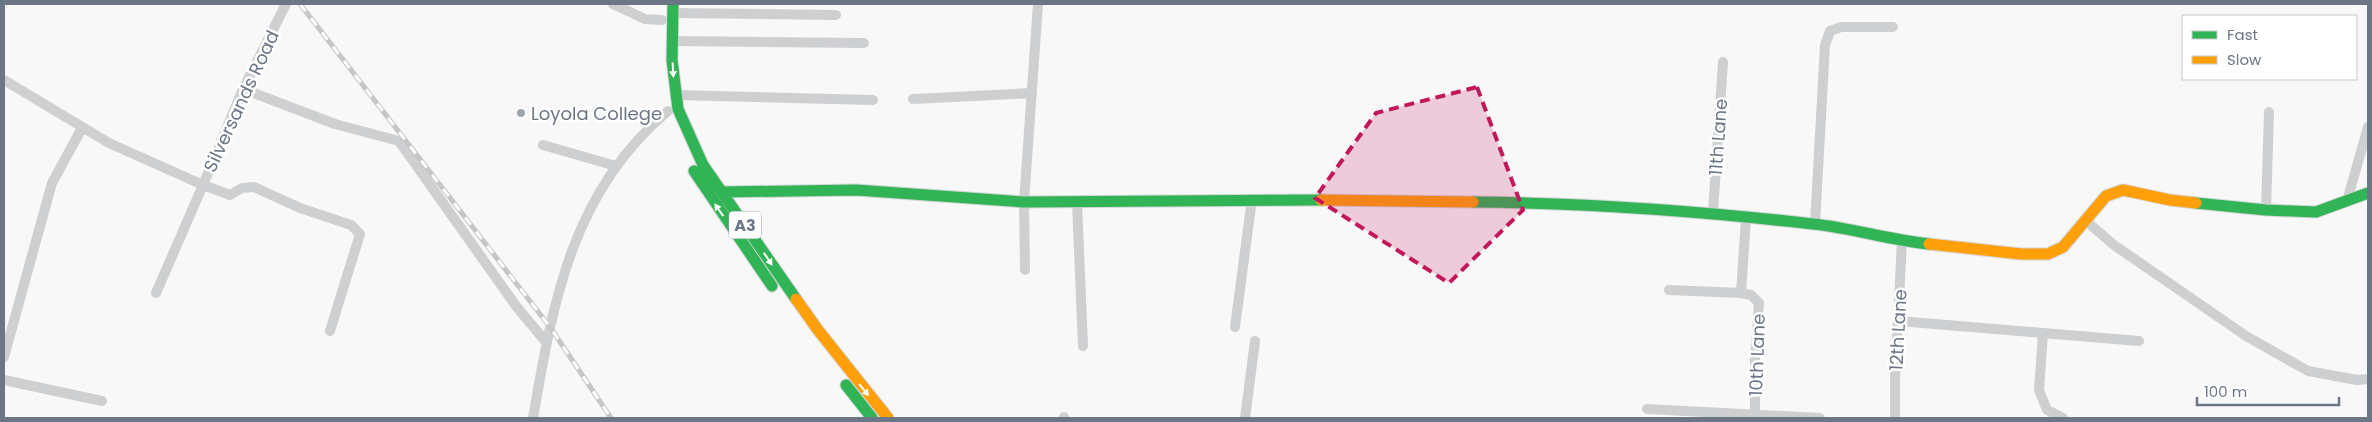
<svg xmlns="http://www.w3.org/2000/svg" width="2372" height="422" font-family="Poppins,sans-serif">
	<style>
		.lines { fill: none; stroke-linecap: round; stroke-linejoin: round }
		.fast-casing { stroke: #d4d5d6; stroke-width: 13 }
		.slow-casing { stroke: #d4d5d6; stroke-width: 13 }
		.street { stroke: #cecfd1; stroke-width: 10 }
		.fast { stroke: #30b455; stroke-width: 11 }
		.slow { stroke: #ff9f0a; stroke-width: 11 }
		.rail-casing { stroke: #c5c6c7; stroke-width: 5 }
		.rail { stroke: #fff; stroke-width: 3; stroke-dasharray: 9; stroke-linecap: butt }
		.oneway { fill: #fff }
		.marked { fill: #c2185b; fill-opacity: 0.2; stroke: #c2185b; stroke-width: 4; stroke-dasharray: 10 6; stroke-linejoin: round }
		.poi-dot { fill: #9ca4ae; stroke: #fff; stroke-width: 2 }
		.labels { text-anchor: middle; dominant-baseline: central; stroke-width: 5; stroke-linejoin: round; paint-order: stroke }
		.shield { fill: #fff; stroke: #979faa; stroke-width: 1 }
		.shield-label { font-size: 16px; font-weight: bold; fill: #6b7686 }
		.street-label { font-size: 18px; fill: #6b7686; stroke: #fff }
		.poi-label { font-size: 18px; fill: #6b7686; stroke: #fff; text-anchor: start }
	</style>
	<rect width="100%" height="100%" fill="#f8f8f8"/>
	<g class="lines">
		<defs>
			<path id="fast" d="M673,4L672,60L678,109L703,165L796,299
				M694,171L772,286
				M722,192L856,190L1024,202L1321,200
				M1473,202C1587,203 1700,211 1813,224C1852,228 1890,240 1929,244
				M2196,203L2266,210L2316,212L2368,193
				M846,385L872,418"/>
			<path id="slow" d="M1321,200L1473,202
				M1929,244L2021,254H2048L2063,247L2106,196L2123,190L2170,200L2196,203
				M796,299L818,330L888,418"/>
		</defs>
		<use href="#fast" class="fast-casing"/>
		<use href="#slow" class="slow-casing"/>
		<path class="street" d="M613,4L645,19L662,20
			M673,13L836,15
			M672,41L864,43
			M4,80L109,143L203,185L243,89L286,4
			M243,89L335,124L399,141L516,306L546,342
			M676,95L873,100
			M913,99L1032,93
			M543,145L616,166
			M2347,201L2368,127
			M1077,202L1083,346
			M2266,210L2269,112
			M1713,212L1723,62
			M1746,218L1741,293L1751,295L1759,303L1755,360V414
			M2085,220L2114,245L2246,336L2308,371L2357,380L2368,379
			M1815,224L1825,45L1830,31L1841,27H1893
			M1025,270L1024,202L1038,4
			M1669,290L1741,293
			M156,293L203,185L230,195L242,188L254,187L300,208L351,225L360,234L330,331
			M1899,321L2043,333L2039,390L2047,410L2063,418
			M1235,327L1252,199
			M2043,333L2139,341
			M4,357L52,183L82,128
			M4,380L102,401
			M1647,409L1820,418
			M1064,417V418
			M533,418C553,302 572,191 668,111
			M1245,418L1255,341
			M1895,418V377L1902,241"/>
		<use href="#fast" class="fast"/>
		<use href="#slow" class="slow"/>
		<defs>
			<path id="rail" d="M300,4L550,327L611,418"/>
		</defs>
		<use href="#rail" class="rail-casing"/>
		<use href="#rail" class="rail"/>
	</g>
	<defs><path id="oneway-solid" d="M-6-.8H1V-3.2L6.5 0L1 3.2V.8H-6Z" transform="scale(1.25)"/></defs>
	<g class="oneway">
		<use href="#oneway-solid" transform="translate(673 70) rotate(87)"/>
		<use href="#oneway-solid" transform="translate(719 210) rotate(-125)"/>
		<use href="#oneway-solid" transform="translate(768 259) rotate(56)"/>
		<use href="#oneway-solid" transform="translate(864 390) rotate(51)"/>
	</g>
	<path class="marked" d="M1477,87L1523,210L1449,283L1315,198L1376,113Z"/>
	<circle class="poi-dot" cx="521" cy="113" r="5"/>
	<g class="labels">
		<rect class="shield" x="729" y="211.5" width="32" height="27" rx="4"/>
		<g class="shield-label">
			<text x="745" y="225">A3</text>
		</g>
		<g class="street-label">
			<text transform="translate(241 101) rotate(-65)">Silversands Road</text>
			<text transform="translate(1718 137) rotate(-86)">11th Lane</text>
			<text transform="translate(1898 330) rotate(-87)">12th Lane</text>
			<text transform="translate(1757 355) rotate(-88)">10th Lane</text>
		</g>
		<g class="poi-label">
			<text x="531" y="113">Loyola College</text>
		</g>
	</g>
	<rect width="2372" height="422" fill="none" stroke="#6b7686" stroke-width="10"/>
	<rect x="2182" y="15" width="175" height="65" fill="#ffffff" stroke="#c4c8cf"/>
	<rect x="2192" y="31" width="25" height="8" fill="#30b455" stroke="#c4c8cf"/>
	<text x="2227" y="40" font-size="15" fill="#6b7686">Fast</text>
	<rect x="2192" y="56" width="25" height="8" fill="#ff9f0a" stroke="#c4c8cf"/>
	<text x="2227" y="65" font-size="15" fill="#6b7686">Slow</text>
	<path d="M2197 397v8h142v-8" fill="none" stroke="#6b7686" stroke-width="2.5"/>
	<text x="2204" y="397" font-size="15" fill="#6b7686" stroke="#ffffff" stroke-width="4" paint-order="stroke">100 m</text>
</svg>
